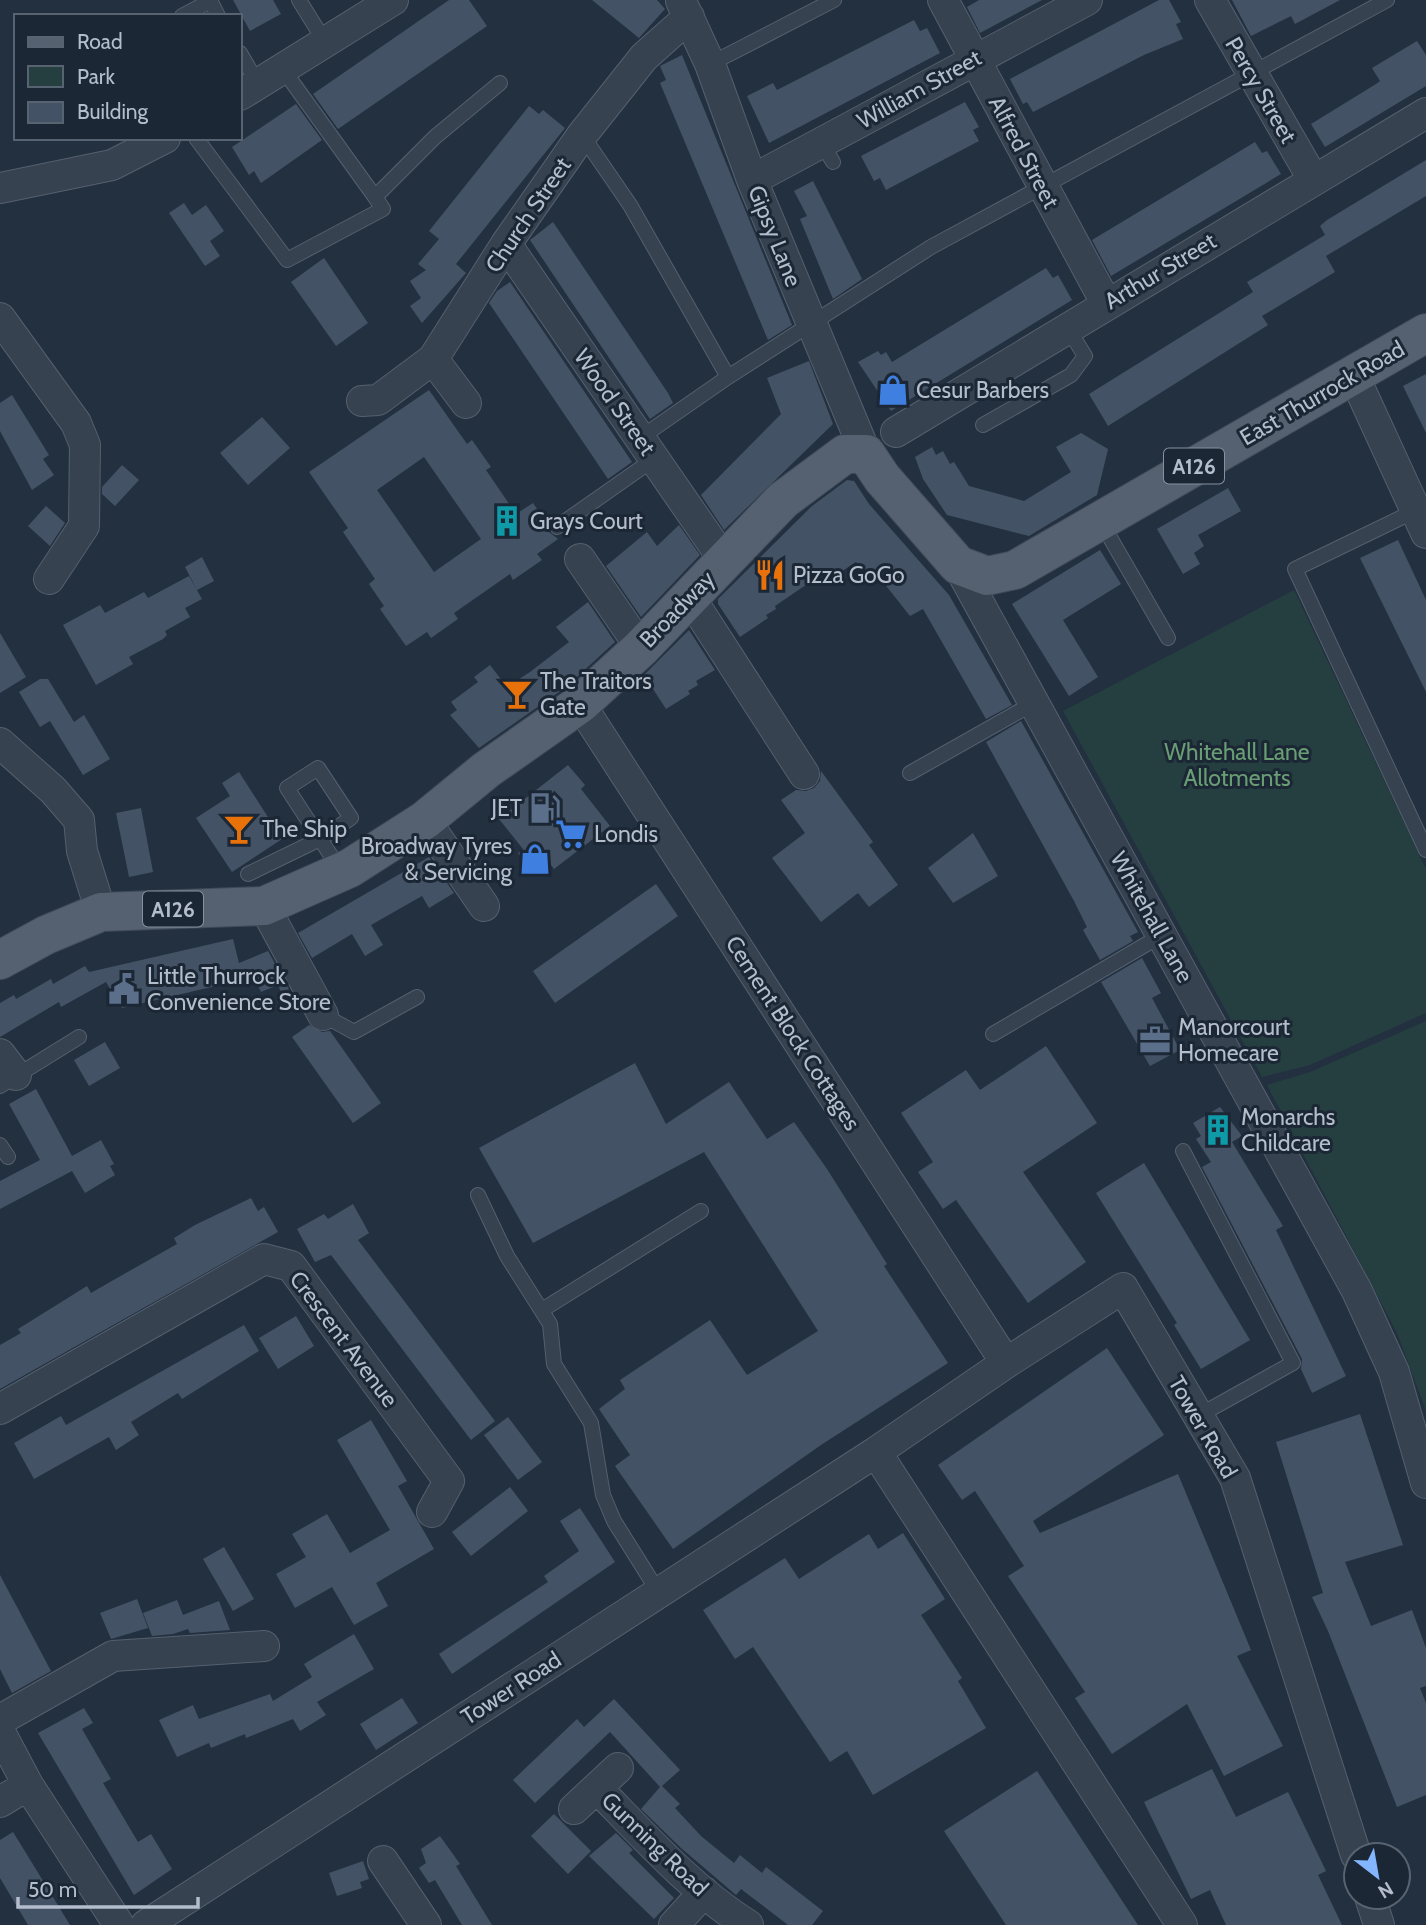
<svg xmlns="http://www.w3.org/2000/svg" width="1426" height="1925" font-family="Cabin,sans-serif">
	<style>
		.green { fill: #253f41 }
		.building { fill: #435365; fill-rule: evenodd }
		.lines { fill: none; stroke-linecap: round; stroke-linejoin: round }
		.lane-casing { stroke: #55606e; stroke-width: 16 }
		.street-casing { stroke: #55606e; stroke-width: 32 }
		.primary-casing { stroke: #404b59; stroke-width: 40 }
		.lane { stroke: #374250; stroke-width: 14 }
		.street { stroke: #374250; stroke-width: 30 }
		.primary { stroke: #556170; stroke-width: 38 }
		.labels { text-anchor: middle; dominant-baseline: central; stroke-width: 6; stroke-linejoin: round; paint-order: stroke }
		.shield { fill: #1c2735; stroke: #86909e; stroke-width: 2 }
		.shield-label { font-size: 21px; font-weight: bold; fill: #b3bdcb }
		.street-label { font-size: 23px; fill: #b3bdcb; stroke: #1c2735 }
		.poi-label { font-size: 23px; fill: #b3bdcb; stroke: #1c2735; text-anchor: start }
		.park-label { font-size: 23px; fill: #699e74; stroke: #1c2735 }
	</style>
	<rect width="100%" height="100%" fill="#233040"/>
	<path class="green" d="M1294,590L1426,869V1013L1310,1065L1262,1077L1063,711Z
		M1426,1021V1411L1397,1333L1267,1085L1310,1072Z"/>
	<path class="building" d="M233,0H273L281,14L250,31Z
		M449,0H469L487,26L338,129L313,94Z
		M592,0H657L665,9L639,38Z
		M979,0H1042L980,33L967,7Z
		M1159,0H1169L1181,22L1176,24L1183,39L1144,55L1033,112L1027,102L1023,104L1010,79Z
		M1232,0H1340L1295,24L1291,16L1251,36Z
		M914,20L920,31L927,28L940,53L769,143L747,96L773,83L777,90Z
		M1417,41L1426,55V86L1325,147L1311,124L1376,84L1380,81L1372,68Z
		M682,55L792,325L768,340L660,83L666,80L660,66Z
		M965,102L979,127L973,130L979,141L886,190L880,178L874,181L861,156Z
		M296,104L322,140L261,183L254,171L249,175L232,147Z
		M529,106L539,114L543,110L565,128L456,264L466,273L422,323L410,306L421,298L410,281L426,270L418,264L439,239L429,231Z
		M1255,142L1262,153L1267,151L1281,174L1111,276L1092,240Z
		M1426,160V196L1326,256L1335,272L1262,316L1268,325L1108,426L1089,394L1253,292L1247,282L1325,235L1320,226L1327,220Z
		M813,181L862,279L833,299L800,219L807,216L794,191Z
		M184,203L192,215L206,205L224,231L210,241L220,256L205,266L169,213Z
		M553,222L668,393L673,403L650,419L530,240Z
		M324,258L368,323L336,346L291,282Z
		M1046,268L1053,278L1058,275L1072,300L891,411L858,362L878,351L881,355L886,352L892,362Z
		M510,282L632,462L608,479L489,303L497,291Z
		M809,361L833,424L724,530L701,495L781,414L767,378Z
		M1426,374V433L1403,386Z
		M429,390L467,444L472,440L491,467L486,470L516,514L533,503L548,525L549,532L558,539L537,554L542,560L513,580L510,574L454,613L458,619L431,638L427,632L406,646L380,609L384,606L369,584L375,579L343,532L348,528L309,472ZM424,457L481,539L434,572L377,490Z
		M12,395L49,455L43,459L54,475L32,490L0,431V403Z
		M262,417L290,448L248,485L220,453Z
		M1081,433L1108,449L1097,495L1029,536L947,515L923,479L915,457L932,447L936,455L943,451L950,464L954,462L969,486L1024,501L1071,472L1056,447Z
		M122,465L139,480L115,506L102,494V487Z
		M847,480L854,481L869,504L949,595L1012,705L986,719L923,609L910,616L872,568L866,572L856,562L827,581L822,574L775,606L776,609L766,615L768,618L740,637L718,604V599L812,506Z
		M1228,488L1241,511L1198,535L1204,546L1194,553L1200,564L1183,574L1157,529Z
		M46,506L65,523L50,546L28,526Z
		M679,525L700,555L641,617L606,566L647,532L657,546Z
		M1398,540L1426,600V692L1360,558Z
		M1100,550L1121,584L1063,620L1098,677L1069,696L1012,604Z
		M202,557L214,581L197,590L185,567Z
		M189,576L202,599L185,608L190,617L165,631L167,635L163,639L129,657L133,664L96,685L63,625L100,605L105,613L144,592L148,598Z
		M588,602L615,642L566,687L479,748L450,715L457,710L451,702L478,682L474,677L490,665L507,687L530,672L569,642L556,627Z
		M689,630L715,670L696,681L698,685L688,691L690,694L666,709L644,675Z
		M0,633L26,677L0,693Z
		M40,679H48L74,722L84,715L110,759L83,775L50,721L40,727L19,692Z
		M1021,721L1138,932L1130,936L1133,941L1100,960L1083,930L1087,927L1074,901L986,742Z
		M568,765L585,785L581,789L610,826L554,869L551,865L536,877L518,853L523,849L499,819Z
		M821,771L873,842L869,845L898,885L869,907L858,893L821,922L772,858L805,833L781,800L796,790L806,791L814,788L820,781Z
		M239,772L282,839L232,872L196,818L230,796L222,783Z
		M141,808L153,872L129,877L116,813Z
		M973,833L998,876L953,903L928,868Z
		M429,857L454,893L429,908L422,896L371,925L383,945L365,956L352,934L312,958L298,933Z
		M656,884L678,916L555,1003L533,971Z
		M233,939L239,963L268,951L289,989L281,992L278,985L261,992L254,977L122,1008L106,982L61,1007L59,1002L0,1037V1003L14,995L16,999L51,979L53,984L85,966L89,972Z
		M1142,958L1161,993L1152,998L1180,1050L1150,1066L1101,982Z
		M309,1025L322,1032L330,1031L381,1103L353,1123L292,1037Z
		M105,1042L120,1068L89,1086L74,1060Z
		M1046,1046L1097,1123L1023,1172L1086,1262L1028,1303L956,1200L943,1209L918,1172L933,1162L901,1113L966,1070L980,1090Z
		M635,1063L666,1124L729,1082L767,1139L794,1122L827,1169L887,1264L884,1266L948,1363L821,1445L673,1549L615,1466L630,1455L599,1409L625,1389L620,1380L710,1320L747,1375L818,1331L704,1152L533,1243L479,1148Z
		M36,1089L72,1156L101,1140L114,1164L110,1166L115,1175L85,1193L72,1171L0,1209V1181L40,1160L9,1104Z
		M1220,1107L1242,1136L1232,1142L1283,1226L1276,1230L1346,1376L1312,1393L1301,1369L1302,1359L1202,1167L1211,1162L1196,1139L1201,1136L1193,1123Z
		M1144,1163L1250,1340L1201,1369L1174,1325L1177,1323L1096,1193Z
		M251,1198L258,1211L264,1207L278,1232L0,1389V1345L21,1333L18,1329L87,1286L91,1293L110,1282L177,1244L174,1238L195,1225Z
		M353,1204L369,1233L358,1240L495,1421L471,1440L331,1255L315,1262L297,1229L324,1214L328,1219Z
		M296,1316L314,1346L278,1369L259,1338Z
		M244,1325L259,1351L182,1399L178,1393L131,1422L139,1435L116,1450L109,1437L34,1479L14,1443L61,1416L66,1425Z
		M1107,1348L1164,1435L1033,1521L1040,1533L1178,1474L1251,1650L1237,1656L1283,1746L1224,1776L1187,1704L1112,1754L1075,1698L1085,1692L1008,1576L1024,1566L975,1491L962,1500L938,1465Z
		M1360,1414L1403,1545L1345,1562L1371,1626L1412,1610L1426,1648V1686L1420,1688L1426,1703V1795L1397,1807L1328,1631L1312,1597L1323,1593L1276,1442Z
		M508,1417L542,1462L518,1480L484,1435Z
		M371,1420L407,1481L398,1486L434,1549L376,1583L388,1606L354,1625L332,1587L295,1608L276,1574L306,1557L292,1534L327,1514L350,1553L390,1530L337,1440Z
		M510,1487L528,1511L471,1556L452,1532Z
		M580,1508L615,1562L452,1674L439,1654L548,1582L544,1576L579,1551L560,1521Z
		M903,1533L945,1599L921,1615L962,1678L958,1681L986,1728L873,1795L847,1751L830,1762L753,1647L735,1659L703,1610L785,1558L799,1579L869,1534L878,1549Z
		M224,1547L254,1599L233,1611L203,1559Z
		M0,1575L51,1671L12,1693L0,1669Z
		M137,1599L148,1628L111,1639L100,1613Z
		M177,1600L183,1615L219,1601L230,1630L190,1633L188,1629L173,1634L152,1636L143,1613Z
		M354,1634L374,1669L317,1702L326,1715L300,1731L293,1719L246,1738L245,1734L211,1748L209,1743L177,1757L159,1720L193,1705L199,1719L270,1694L273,1701L312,1677L304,1664Z
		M402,1698L418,1723L376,1750L360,1724Z
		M614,1699L680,1770L662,1786L680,1804L675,1808L701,1836L734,1863L740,1855L762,1873L766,1867L823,1911L812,1925H788L741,1889L736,1895L681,1848L641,1809L660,1787L610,1732L535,1803L513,1780L577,1719L584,1727Z
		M84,1708L93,1723L82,1729L111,1779L103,1783L138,1842L151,1834L172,1869L134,1895L38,1733Z
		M1212,1769L1236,1817L1288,1792L1326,1871L1318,1875L1342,1925H1226L1210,1890L1191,1899L1144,1802Z
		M1037,1771L1138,1925H1006L944,1831Z
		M554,1814L591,1851L568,1874L531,1836Z
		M13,1832L26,1853L70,1925H28L0,1878V1840Z
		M616,1833L633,1850L629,1853L674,1898L654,1919L589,1856Z
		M440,1836L460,1864L456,1866L492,1925H462L435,1880L429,1883L419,1868L426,1863L421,1849Z
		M363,1861L369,1879L360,1882L362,1888L337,1896L329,1873Z"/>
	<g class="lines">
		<defs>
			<path id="lane" d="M210,0L218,16
				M299,0L325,42
				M182,16L210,1
				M240,53L258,84
				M710,64L834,0
				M282,68L375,197L435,137L500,83
				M582,135L630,205L728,377
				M196,138L287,260L383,209L375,197
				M821,142L833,162
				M983,425L1071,375L1085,356L1067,327
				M640,438L728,377L931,247L1387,0
				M1419,509L1295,569L1426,850
				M1101,522L1168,638
				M557,527L654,459
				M910,773L1034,703
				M248,874L320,839L351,818L318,768L287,788L341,871
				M323,1015L354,1032L417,997
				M993,1034L1162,935
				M0,1086L79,1037
				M0,1145L8,1157
				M1183,1151L1293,1363L1198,1416
				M478,1195L507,1256L550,1324L554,1364L591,1423L603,1495L614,1521L659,1593
				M542,1310L701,1211"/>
			<path id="street" d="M943,0L1106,303
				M1210,0L1313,179
				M681,1L710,64L752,180L866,454
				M240,95L393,0
				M752,180L1087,0
				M0,188L112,165L165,138
				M506,244L724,560
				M0,318L76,423L85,445L84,526L49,579
				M433,359L466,403
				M1353,374L1426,533
				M362,401L378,400L433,359L506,244L582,135L644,57L689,17
				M896,432L1426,113
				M580,559L641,648
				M958,565L1357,1291L1394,1372L1426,1483
				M689,596L804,774
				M580,704L1006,1363
				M0,743L53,790L79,820L82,851L101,912
				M425,820L484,906
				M264,906L323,1015
				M0,1054L16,1075
				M0,1409L264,1259L291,1266L449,1481L432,1512
				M0,1720L113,1656L264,1646
				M0,1732L28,1785L119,1925
				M597,1788C644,1836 691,1889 748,1925
				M0,1802L28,1785
				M574,1809L618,1768
				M383,1861L426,1925
				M1370,1897L1379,1925
				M146,1925L876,1452
				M674,1925L704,1892
				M1182,1925L876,1452L1006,1363L1123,1288L1235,1478L1356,1855"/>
			<path id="primary" d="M0,960L46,935L101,912L264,906L350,868L425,820L486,770L580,704L641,648L783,500L845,454H866L882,478L958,565L987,576L1015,570L1426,333"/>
		</defs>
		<use href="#lane" class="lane-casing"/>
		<use href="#street" class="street-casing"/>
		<use href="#primary" class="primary-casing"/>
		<use href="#lane" class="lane"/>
		<use href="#street" class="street"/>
		<use href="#primary" class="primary"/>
	</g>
	<defs>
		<symbol id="shop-bare" viewBox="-9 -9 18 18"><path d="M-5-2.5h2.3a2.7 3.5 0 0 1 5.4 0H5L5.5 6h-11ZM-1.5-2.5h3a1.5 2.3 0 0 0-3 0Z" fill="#3f7fe0" stroke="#1c2735" stroke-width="2.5" paint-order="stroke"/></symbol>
		<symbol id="building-bare" viewBox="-9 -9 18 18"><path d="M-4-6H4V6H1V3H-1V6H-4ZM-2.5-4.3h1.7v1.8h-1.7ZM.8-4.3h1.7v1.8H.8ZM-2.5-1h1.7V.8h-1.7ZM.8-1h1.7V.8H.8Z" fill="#0f9aa8" stroke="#1c2735" stroke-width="2.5" paint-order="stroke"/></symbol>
		<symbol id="restaurant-bare" viewBox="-9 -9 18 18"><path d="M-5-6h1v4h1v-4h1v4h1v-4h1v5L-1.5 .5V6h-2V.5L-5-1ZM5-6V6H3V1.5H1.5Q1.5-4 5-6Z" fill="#e8710a" stroke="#1c2735" stroke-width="2.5" paint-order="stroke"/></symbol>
		<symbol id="bar-bare" viewBox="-9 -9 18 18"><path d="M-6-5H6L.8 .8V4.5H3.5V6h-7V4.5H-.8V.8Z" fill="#e8710a" stroke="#1c2735" stroke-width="2.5" paint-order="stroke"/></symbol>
		<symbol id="fuel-bare" viewBox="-9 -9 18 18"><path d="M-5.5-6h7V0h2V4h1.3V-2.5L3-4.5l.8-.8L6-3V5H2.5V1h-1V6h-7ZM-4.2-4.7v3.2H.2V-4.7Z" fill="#5c6f8a" stroke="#1c2735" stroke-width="2.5" paint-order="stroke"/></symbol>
		<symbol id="supermarket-bare" viewBox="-9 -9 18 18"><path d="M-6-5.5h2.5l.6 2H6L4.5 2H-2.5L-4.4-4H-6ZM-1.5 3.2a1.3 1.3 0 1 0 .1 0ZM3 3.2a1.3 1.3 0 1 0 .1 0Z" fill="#3f7fe0" stroke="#1c2735" stroke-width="2.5" paint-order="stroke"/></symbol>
		<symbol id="civic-bare" viewBox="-9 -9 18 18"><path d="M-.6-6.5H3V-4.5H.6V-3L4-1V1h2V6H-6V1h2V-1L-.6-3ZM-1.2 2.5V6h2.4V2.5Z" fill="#5c6f8a" stroke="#1c2735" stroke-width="2.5" paint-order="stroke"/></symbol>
		<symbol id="office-bare" viewBox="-9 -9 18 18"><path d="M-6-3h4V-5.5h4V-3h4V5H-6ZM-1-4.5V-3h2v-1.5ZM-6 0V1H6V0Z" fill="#5c6f8a" stroke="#1c2735" stroke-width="2.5" paint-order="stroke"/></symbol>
	</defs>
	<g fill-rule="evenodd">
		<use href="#shop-bare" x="871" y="368" width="44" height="44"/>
		<use href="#building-bare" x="485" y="499" width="44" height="44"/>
		<use href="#restaurant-bare" x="748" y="553" width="44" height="44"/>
		<use href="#bar-bare" x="495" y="672" width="44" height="44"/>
		<use href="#fuel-bare" x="523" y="786" width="44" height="44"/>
		<use href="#bar-bare" x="217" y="807" width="44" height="44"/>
		<use href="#supermarket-bare" x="549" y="812" width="44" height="44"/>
		<use href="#shop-bare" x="513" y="837" width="44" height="44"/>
		<use href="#civic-bare" x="102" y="967" width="44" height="44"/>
		<use href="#office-bare" x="1133" y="1018" width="44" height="44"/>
		<use href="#building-bare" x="1196" y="1108" width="44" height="44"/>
	</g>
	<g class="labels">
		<g class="shield">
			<rect x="1164" y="448.5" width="60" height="35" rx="5"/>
			<rect x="143" y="891.5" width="60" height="35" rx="5"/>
		</g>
		<g class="shield-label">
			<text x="1194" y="466">A126</text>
			<text x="173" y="909">A126</text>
		</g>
		<g class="street-label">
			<text transform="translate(919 89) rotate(-29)">William Street</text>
			<text transform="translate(1261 90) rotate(60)">Percy Street</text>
			<text transform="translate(1024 152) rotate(62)">Alfred Street</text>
			<text transform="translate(528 215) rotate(-56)">Church Street</text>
			<text transform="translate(775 236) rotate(68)">Gipsy Lane</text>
			<text transform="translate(1160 271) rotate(-31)">Arthur Street</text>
			<text transform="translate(1322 393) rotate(-30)">East Thurrock Road</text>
			<text transform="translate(615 402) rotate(55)">Wood Street</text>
			<text transform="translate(677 609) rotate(-46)">Broadway</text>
			<text transform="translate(1152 917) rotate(61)">Whitehall Lane</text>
			<text transform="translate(793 1033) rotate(57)">Cement Block Cottages</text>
			<text transform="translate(344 1339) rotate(53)">Crescent Avenue</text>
			<text transform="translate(1203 1427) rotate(60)">Tower Road</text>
			<text transform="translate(511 1688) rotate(-33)">Tower Road</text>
			<text transform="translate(655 1844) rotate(44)">Gunning Road</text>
		</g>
		<g class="poi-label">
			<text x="916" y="390">Cesur Barbers</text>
			<text x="530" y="521">Grays Court</text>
			<text x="793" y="575">Pizza GoGo</text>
			<text x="540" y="681">The Traitors<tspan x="540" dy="26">Gate</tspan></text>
			<text x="522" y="808" text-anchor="end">JET</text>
			<text x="262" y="829">The Ship</text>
			<text x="594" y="834">Londis</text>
			<text x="512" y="846" text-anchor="end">Broadway Tyres<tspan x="512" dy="26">&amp; Servicing</tspan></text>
			<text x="147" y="976">Little Thurrock<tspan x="147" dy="26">Convenience Store</tspan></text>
			<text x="1178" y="1027">Manorcourt<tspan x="1178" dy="26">Homecare</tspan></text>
			<text x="1241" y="1117">Monarchs<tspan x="1241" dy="26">Childcare</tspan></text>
		</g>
		<g class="park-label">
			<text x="1237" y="752">Whitehall Lane<tspan x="1237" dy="26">Allotments</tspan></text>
		</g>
	</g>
	<rect x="14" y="14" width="228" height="126" fill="#1c2735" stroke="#586371" stroke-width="2"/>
	<rect x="28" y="37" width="35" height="10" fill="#556170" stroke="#586371" stroke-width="2"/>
	<text x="77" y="49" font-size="21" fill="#b3bdcb">Road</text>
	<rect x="28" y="66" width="35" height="21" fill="#253f41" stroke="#586371" stroke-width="2"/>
	<text x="77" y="84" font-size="21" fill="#b3bdcb">Park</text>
	<rect x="28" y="102" width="35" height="21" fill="#435365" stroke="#586371" stroke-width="2"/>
	<text x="77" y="119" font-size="21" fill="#b3bdcb">Building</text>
	<g transform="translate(1377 1876) rotate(149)"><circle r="33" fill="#1c2735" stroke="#586371" stroke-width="2"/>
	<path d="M0-5L12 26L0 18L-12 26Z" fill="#84b6ff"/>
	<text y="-10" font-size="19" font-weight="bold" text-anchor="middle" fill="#b3bdcb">N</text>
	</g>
	<path d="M18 1897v10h180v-10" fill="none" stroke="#b3bdcb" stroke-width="3.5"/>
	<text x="28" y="1897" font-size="21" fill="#b3bdcb" stroke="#1c2735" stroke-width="5" paint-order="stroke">50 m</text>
</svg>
